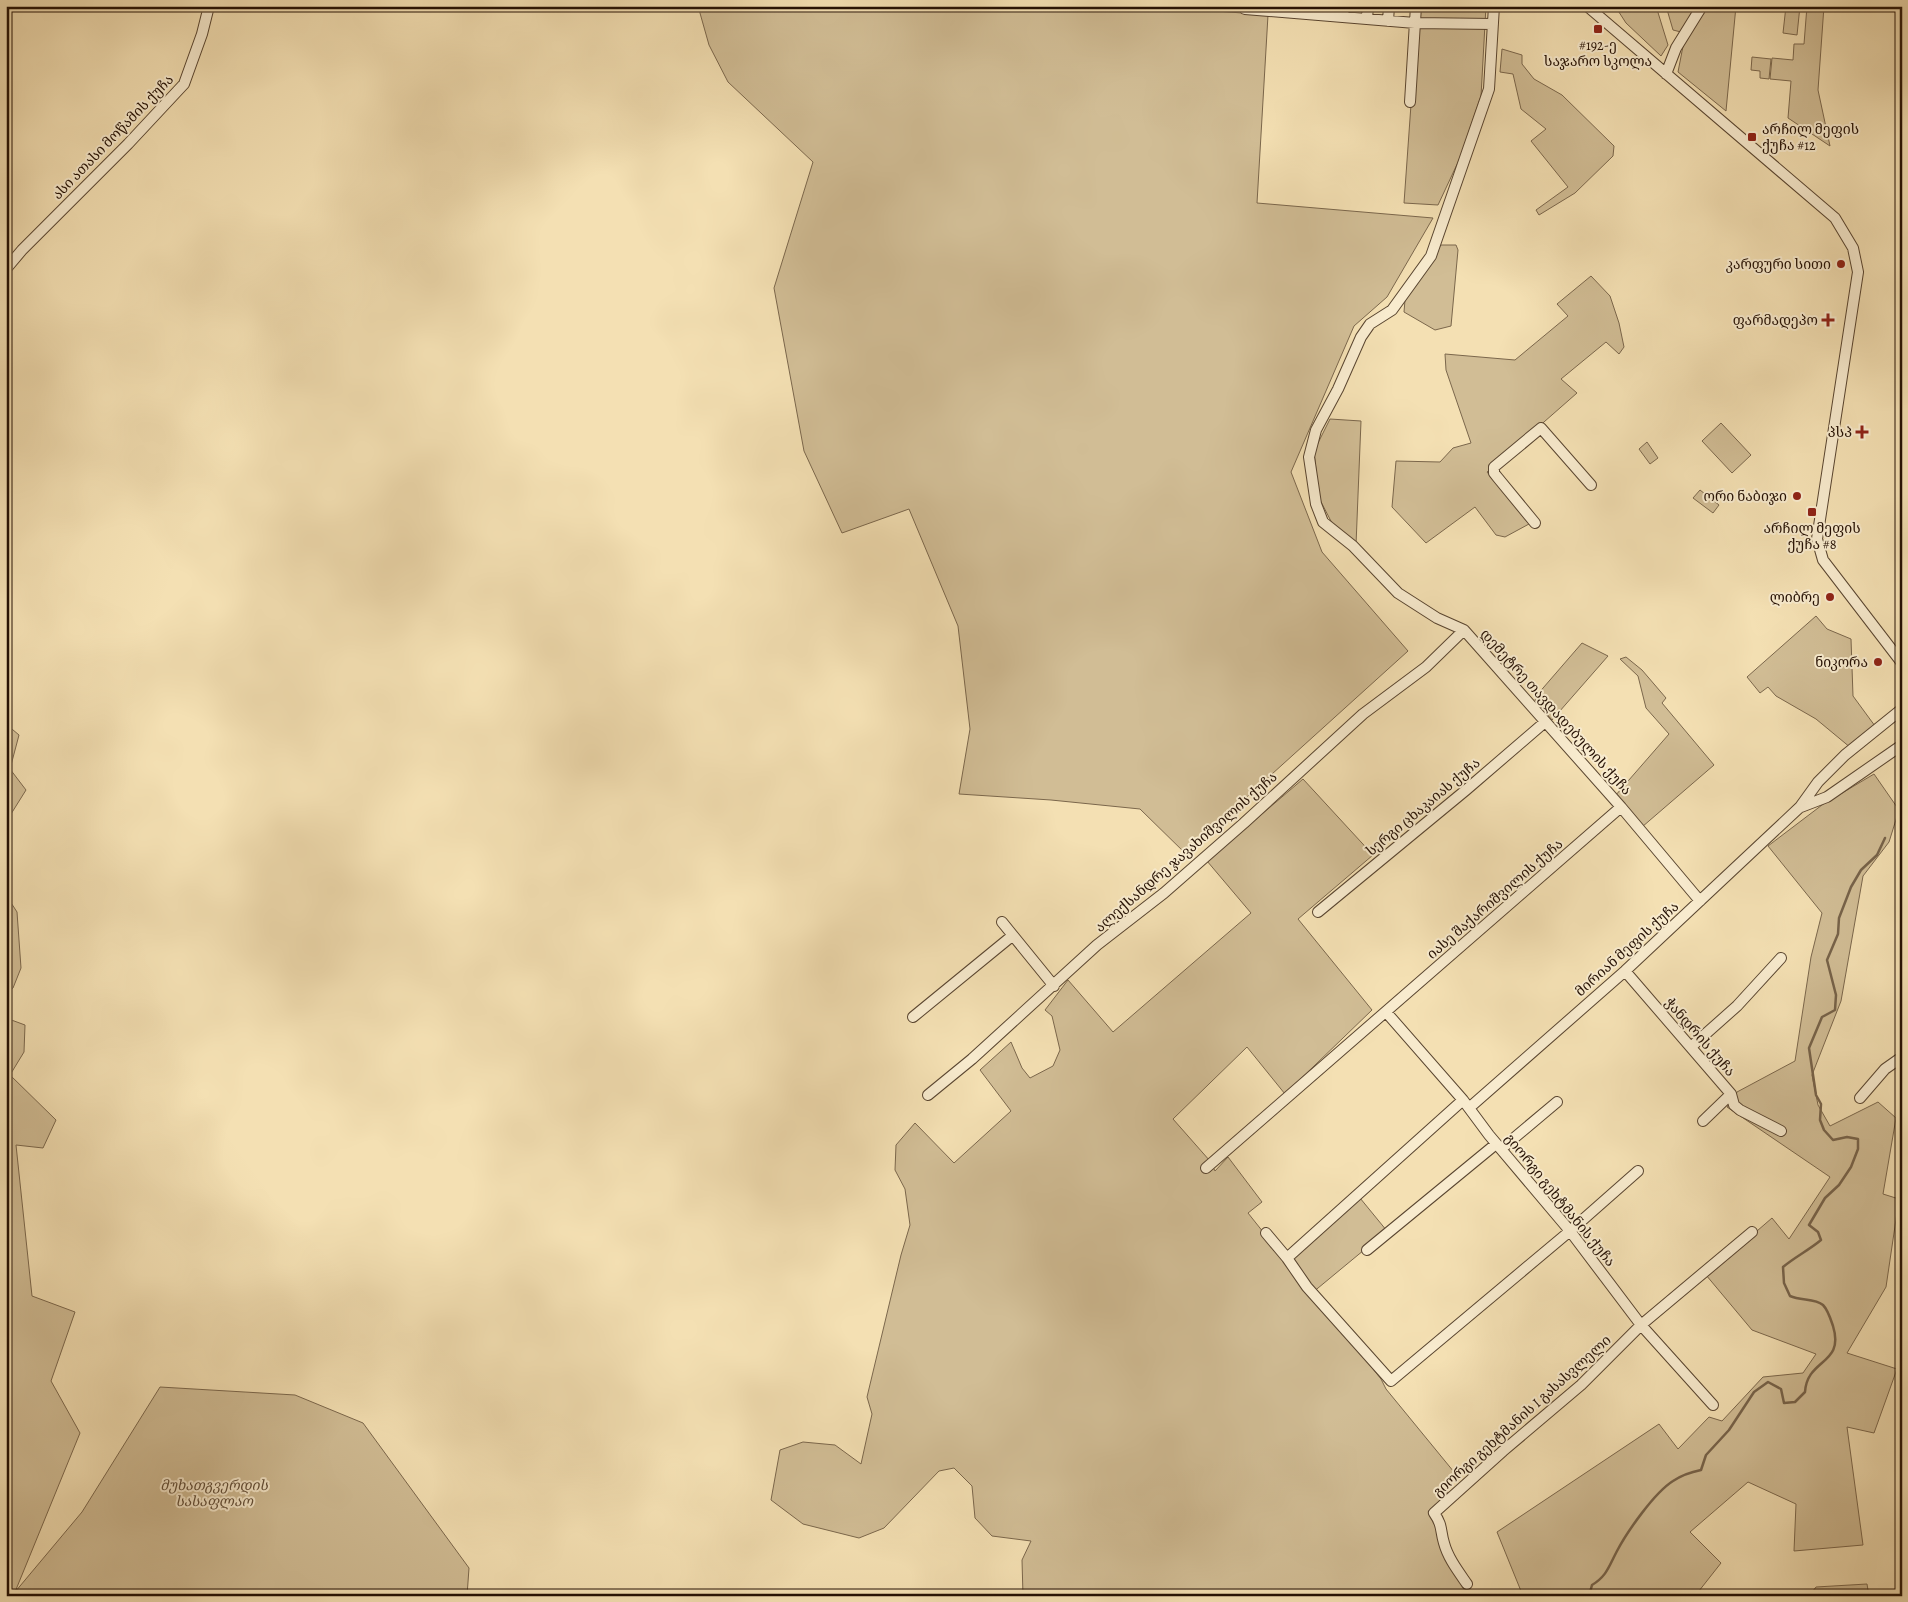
<svg xmlns="http://www.w3.org/2000/svg" width="1908" height="1602" font-family="Alegreya,'Noto Serif Georgian',serif">
	<style>
		.green { fill: #d1bd95; stroke: #7b674c }
		.lines { fill: none; stroke-linecap: round; stroke-linejoin: round }
		.stream { stroke: #77634a; stroke-width: 2.5 }
		.minor-casing { stroke: #594530; stroke-width: 12 }
		.minor { stroke: #f8ebce; stroke-width: 10 }
		.poi-dot { fill: #8f2418; stroke: #f8ebce; stroke-width: 2 }
		.labels { text-anchor: middle; dominant-baseline: central; stroke-width: 4; stroke-linejoin: round; paint-order: stroke }
		.poi-label { font-size: 14px; fill: #251104; stroke: #f8ebce; text-anchor: end }
		.street-label { font-size: 14px; fill: #251104; stroke: #f8ebce }
		.park-label { font-size: 14px; font-style: italic; fill: #614d37; stroke: #f8ebce }
	</style>
	<rect width="100%" height="100%" fill="#f4e0b3"/>
	<filter id="stains"><feTurbulence type="fractalNoise" baseFrequency=".004" numOctaves="4"/><feColorMatrix values="0 0 0 0 .2 0 0 0 0 .09 0 0 0 0 .02 0 0 0 .5 -.17"/></filter>
	<radialGradient id="worn" r=".72"><stop offset=".6" stop-color="#630" stop-opacity="0"/><stop offset="1" stop-color="#630" stop-opacity=".3"/></radialGradient>
	<path class="green" d="M698,6H1152L1268,15L1257,203L1433,218L1387,297L1354,326L1291,472L1322,552L1408,651L1251,793L1187,855L1140,809L1051,800L959,794L970,729L958,626L909,509L842,533L804,451L774,288L813,162L728,82L709,45Z
		M1418,6H1486L1481,96L1460,158L1438,205L1404,203Z
		M1615,6H1656L1668,45L1661,56L1626,23Z
		M1666,6H1696L1681,32L1673,30Z
		M1709,6H1736L1726,111L1678,72L1684,41Z
		M1786,6H1800L1797,35L1783,33Z
		M1807,6H1824L1818,90L1830,146L1788,118L1791,81L1770,79L1772,58L1793,60L1794,44H1804Z
		M1502,49L1522,55V64L1534,79L1562,95L1614,146L1613,156L1575,193L1539,215L1536,210L1568,187L1531,141L1546,129L1521,109L1513,74L1500,72Z
		M1752,57L1771,59L1769,79L1760,78V71L1751,70Z
		M1441,245H1456L1458,250L1451,326L1435,330L1404,312L1405,300L1435,252Z
		M1591,276L1610,296L1619,323L1624,347L1619,354L1606,342L1561,379L1577,393L1487,472L1529,524L1505,537L1496,535L1475,507L1426,543L1392,507L1396,461L1440,462L1453,448L1471,443L1446,370L1445,354L1515,360L1568,316L1557,304Z
		M1330,419L1361,421L1356,545L1333,525L1319,498L1314,451Z
		M1721,423L1751,455L1732,473L1702,441Z
		M1647,442L1658,458L1650,464L1639,449Z
		M1700,490L1719,505L1713,513L1693,498Z
		M1816,616L1827,629L1851,639L1853,696L1875,726L1851,748L1816,719L1776,696L1768,687L1760,693L1747,677Z
		M1582,643L1608,656L1552,720L1535,700L1537,695Z
		M1626,657L1642,670L1666,698L1662,703L1714,765L1642,827L1615,796L1669,734L1646,708L1638,676L1620,659Z
		M6,724L19,735L10,769L26,790L6,822Z
		M1874,774L1899,810L1889,842L1863,876L1841,1001L1812,1075L1818,1105L1830,1126L1878,1102L1896,1118L1883,1194L1899,1199L1886,1287L1847,1353L1897,1369L1874,1433L1847,1427L1863,1545L1794,1551L1796,1504L1748,1482L1690,1532L1721,1563L1695,1596H1523L1497,1532L1659,1424L1678,1449L1709,1417L1722,1421L1763,1377L1803,1373L1816,1354L1752,1330L1706,1275L1772,1218L1789,1239L1830,1177L1727,1107L1737,1092L1795,1061L1811,957L1822,913L1768,846L1822,805Z
		M1303,779L1373,855L1298,919L1372,1010L1285,1094L1247,1047L1173,1119L1210,1161L1215,1171L1228,1157L1262,1202L1248,1213L1283,1257L1360,1198L1387,1231L1312,1293L1381,1379L1386,1389L1454,1472L1436,1527L1444,1550L1468,1594L1466,1596H1023L1022,1560L1031,1541L992,1536L975,1518L972,1486L954,1468L939,1471L884,1528L859,1538L803,1524L771,1500L780,1450L803,1442L835,1445L861,1464L872,1414L867,1397L901,1255L910,1225L905,1189L895,1170L896,1145L915,1123L954,1163L1011,1111L980,1070L1011,1042L1022,1068L1030,1078L1053,1066L1060,1050L1052,1016L1045,1010L1068,980L1113,1032L1251,913L1207,861Z
		M6,895L17,912L21,968L13,988L6,994Z
		M6,1018L25,1025L24,1052L10,1075L56,1120L43,1148L16,1145L32,1296L75,1312L51,1381L80,1433L15,1592L82,1512L160,1387L295,1395L363,1423L469,1568L467,1596H6Z
		M1867,1584L1869,1596H1809L1816,1587Z"/>
	<g class="lines">
		<path class="stream" d="M1589,1596L1592,1585C1607,1576 1609,1566 1617,1551C1627,1532 1654,1493 1673,1481C1682,1475 1691,1472 1701,1470L1706,1455L1729,1430L1754,1392L1768,1382L1781,1389L1784,1403L1795,1402L1805,1392C1807,1358 1845,1365 1833,1326C1831,1320 1828,1310 1823,1305C1815,1298 1801,1301 1790,1296L1784,1283L1783,1267C1795,1257 1809,1250 1821,1240L1818,1232L1809,1225L1825,1198L1839,1185L1851,1167L1858,1149V1139L1847,1137L1833,1140L1824,1130L1820,1120L1821,1104L1816,1095L1809,1048L1822,1017L1835,1010L1836,995L1827,960L1838,934L1839,918L1851,887L1861,870L1877,855L1885,838"/>
		<defs>
			<path id="minor" d="M1245,6V9L1415,23L1493,24
				M1494,6L1489,89L1431,256L1392,310L1370,324L1361,337L1338,389L1316,430L1309,457L1316,504L1323,522L1353,546L1398,593L1437,618L1464,630L1621,807L1700,901
				M1584,6H1587L1835,218L1853,248L1858,272L1817,539L1823,560L1902,663
				M1343,17L1344,6
				M1367,19L1368,6
				M1388,21L1389,6
				M1666,74L1676,48L1702,6
				M1410,102L1416,6
				M6,269L22,250L128,144L184,84L202,34L209,6
				M1535,523L1498,478L1494,473V467L1541,428L1591,485
				M1801,807L1827,797L1902,745
				M1318,912L1466,790L1545,722
				M1002,922L1054,986
				M1625,971L1731,1094L1734,1105L1740,1110L1781,1131
				M1386,1012L1463,1100L1489,1135L1570,1231L1641,1325L1713,1405
				M913,1017L1012,936
				M1692,1046L1737,1006L1781,958
				M928,1095L972,1059L1097,945L1164,893L1244,823L1363,714L1426,667L1464,630
				M1860,1098L1885,1069L1902,1057
				M1469,1108L1625,971L1800,807L1818,782L1845,755L1902,709
				M1703,1121L1731,1094
				M1501,1149L1557,1102
				M1206,1168L1621,807
				M1266,1233L1287,1258L1307,1287L1391,1381L1570,1231L1638,1171
				M1367,1250L1496,1144
				M1287,1258L1463,1100
				M1467,1584C1458,1571 1448,1558 1444,1543C1440,1530 1443,1526 1434,1513L1503,1451L1581,1385L1641,1325L1752,1232"/>
		</defs>
		<use href="#minor" class="minor-casing"/>
		<use href="#minor" class="minor"/>
	</g>
	<g class="poi-dot">
		<rect x="1593" y="24" width="10" height="10" rx="2.5"/>
		<rect x="1747" y="132" width="10" height="10" rx="2.5"/>
		<circle cx="1841" cy="264" r="5"/>
		<path d="M1825.5 312.5h5v5h5v5h-5v5h-5v-5h-5v-5h5z"/>
		<path d="M1859.5 424.5h5v5h5v5h-5v5h-5v-5h-5v-5h5z"/>
		<circle cx="1797" cy="496" r="5"/>
		<rect x="1807" y="507" width="10" height="10" rx="2.5"/>
		<circle cx="1830" cy="597" r="5"/>
		<circle cx="1878" cy="662" r="5"/>
	</g>
	<g class="labels">
		<g class="poi-label">
			<text x="1598" y="45" text-anchor="middle">#192-ე<tspan x="1598" dy="16">საჯარო სკოლა</tspan></text>
			<text x="1762" y="129" text-anchor="start">არჩილ მეფის<tspan x="1762" dy="16">ქუჩა #12</tspan></text>
			<text x="1831" y="264">კარფური სითი</text>
			<text x="1818" y="320">ფარმადეპო</text>
			<text x="1852" y="432">პსპ</text>
			<text x="1787" y="496">ორი ნაბიჯი</text>
			<text x="1812" y="528" text-anchor="middle">არჩილ მეფის<tspan x="1812" dy="16">ქუჩა #8</tspan></text>
			<text x="1820" y="597">ლიბრე</text>
			<text x="1868" y="662">ნიკორა</text>
		</g>
		<g class="street-label">
			<text transform="translate(113 137) rotate(-46)">ასი ათასი მოწამის ქუჩა</text>
			<text transform="translate(1556 712) rotate(48)">დემეტრე თავდადებულის ქუჩა</text>
			<text transform="translate(1423 807) rotate(-40)">სერგი ცხაკაიას ქუჩა</text>
			<text transform="translate(1186 852) rotate(-41)">ალექსანდრე ჯავახიშვილის ქუჩა</text>
			<text transform="translate(1495 899) rotate(-41)">იასე შაქარიშვილის ქუჩა</text>
			<text transform="translate(1627 949) rotate(-42)">მირიან მეფის ქუჩა</text>
			<text transform="translate(1700 1037) rotate(49)">ჭანდრის ქუჩა</text>
			<text transform="translate(1560 1200) rotate(51)">გიორგი გეხტმანის ქუჩა</text>
			<text transform="translate(1522 1416) rotate(-42)">გიორგი გეხტმანის I გასასვლელი</text>
		</g>
		<g class="park-label">
			<text x="214" y="1485">მუხათგვერდის<tspan x="214" dy="16">სასაფლაო</tspan></text>
		</g>
	</g>
	<rect width="1908" height="1602" fill="none" stroke="#f4e0b3" stroke-width="25"/>
	<rect x="8" y="8" width="1893" height="1587" fill="none" stroke="#251104" stroke-width="2.5"/>
	<rect x="12" y="12" width="1883" height="1577" fill="none" stroke="#251104"/>
	<rect width="100%" height="100%" filter="url(#stains)"/>
	<rect width="100%" height="100%" fill="url(#worn)"/>
</svg>
